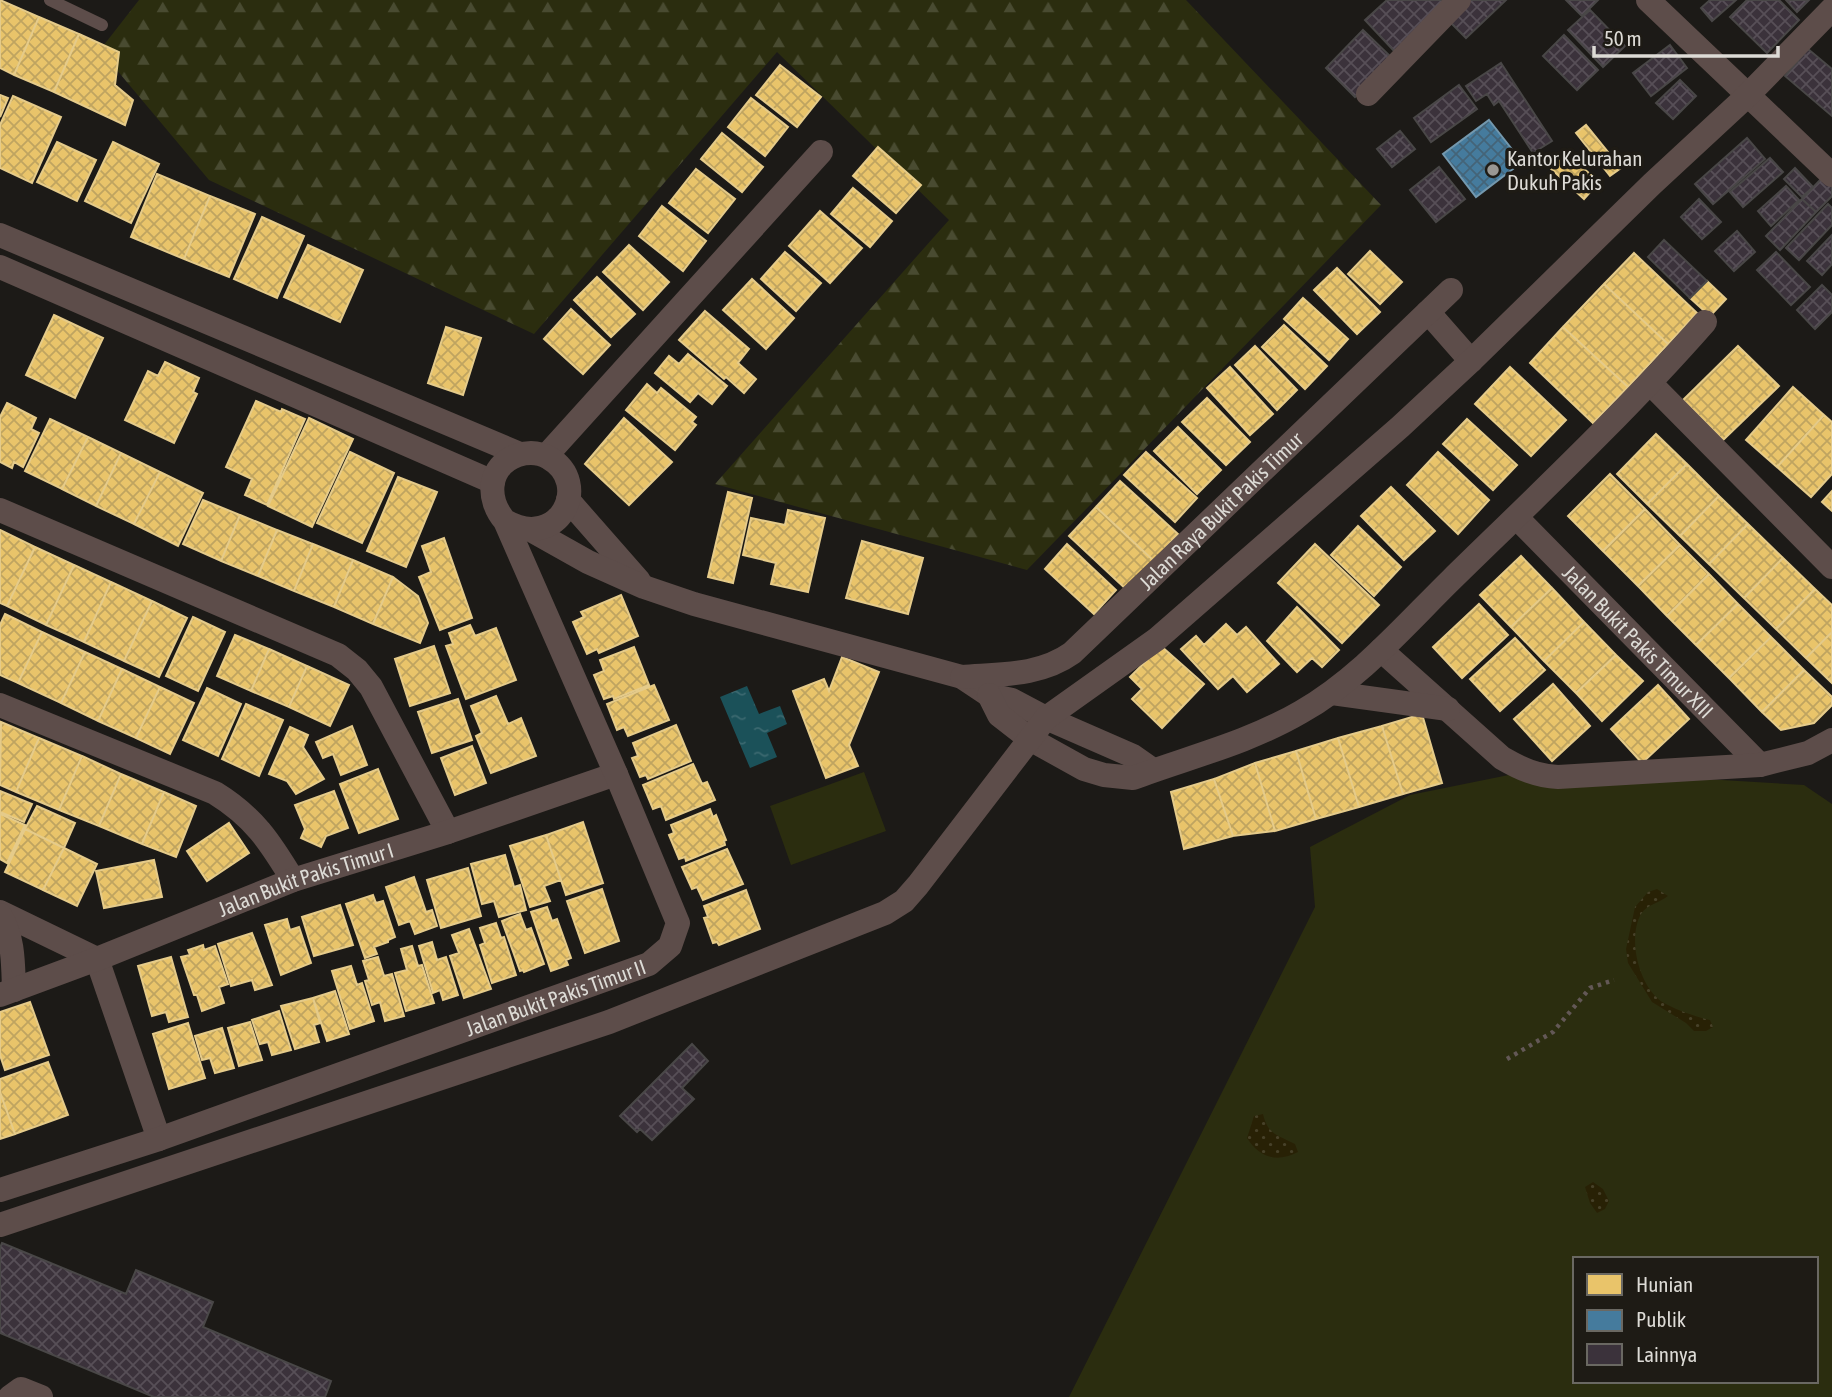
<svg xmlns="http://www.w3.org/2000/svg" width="1832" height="1397" font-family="'Asap Condensed',sans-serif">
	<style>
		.grass { fill: #2b2d0f; fill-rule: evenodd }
		.forest { fill: url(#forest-firs) }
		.sand { fill: url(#sand-dots) }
		.water { fill: url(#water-ripples) }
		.homes { fill: url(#homes-cross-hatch); stroke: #e5cb8a; stroke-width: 2 }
		.public { fill: url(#public-cross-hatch); stroke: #7398ae; stroke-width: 2 }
		.building { fill: url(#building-cross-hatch); stroke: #494747; stroke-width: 2 }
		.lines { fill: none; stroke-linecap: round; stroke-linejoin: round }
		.path { stroke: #635856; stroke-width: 4.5; stroke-dasharray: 3.5 5; stroke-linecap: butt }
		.lane { stroke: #5d4d4a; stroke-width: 12 }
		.street { stroke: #5d4d4a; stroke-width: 24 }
		.poi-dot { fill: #999793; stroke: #1e1b15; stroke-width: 2.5 }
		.labels { text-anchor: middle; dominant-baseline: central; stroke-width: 7; stroke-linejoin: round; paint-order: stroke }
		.poi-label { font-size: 21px; fill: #dddbd6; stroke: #1e1b15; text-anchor: start }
		.street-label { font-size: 21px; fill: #dddbd6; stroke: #1e1b15 }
	</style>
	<defs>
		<pattern id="forest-firs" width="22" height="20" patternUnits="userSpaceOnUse" patternTransform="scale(1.75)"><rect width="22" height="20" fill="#2b2d0f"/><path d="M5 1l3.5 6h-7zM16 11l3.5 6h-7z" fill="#494b31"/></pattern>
		<pattern id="sand-dots" width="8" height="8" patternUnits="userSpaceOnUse" patternTransform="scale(1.75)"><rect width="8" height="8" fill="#282105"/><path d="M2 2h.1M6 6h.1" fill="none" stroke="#474129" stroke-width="1.8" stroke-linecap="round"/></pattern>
		<pattern id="water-ripples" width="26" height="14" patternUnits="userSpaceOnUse" patternTransform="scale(1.75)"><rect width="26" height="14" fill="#1b5159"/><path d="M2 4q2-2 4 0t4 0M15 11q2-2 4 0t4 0" fill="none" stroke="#3c6970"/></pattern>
		<pattern id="homes-cross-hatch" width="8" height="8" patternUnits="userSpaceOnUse" patternTransform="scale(1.75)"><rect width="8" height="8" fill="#e9c46a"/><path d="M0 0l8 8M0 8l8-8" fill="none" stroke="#bfa460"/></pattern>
		<pattern id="public-cross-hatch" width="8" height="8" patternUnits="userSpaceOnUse" patternTransform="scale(1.75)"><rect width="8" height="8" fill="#457b9d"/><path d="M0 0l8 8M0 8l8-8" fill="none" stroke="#446478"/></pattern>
		<pattern id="building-cross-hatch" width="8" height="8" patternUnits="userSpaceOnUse" patternTransform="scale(1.75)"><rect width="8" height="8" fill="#3b323b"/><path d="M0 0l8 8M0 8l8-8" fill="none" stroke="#574f57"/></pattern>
	</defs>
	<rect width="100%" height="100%" fill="#1c1a17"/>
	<path class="grass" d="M1539,769L1804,785L1832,804V1397H1069L1315,907L1310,847L1410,795ZM1575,1259H1816V1381H1575Z
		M864,772L886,831L791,865L770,806Z"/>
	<path class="forest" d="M139,0H1186L1381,205L1027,570L715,484L949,220L777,52L534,334L209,180L100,50Z"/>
	<path class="sand" d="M1657,889L1668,896C1660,903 1647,904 1641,914C1627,939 1639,988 1664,1003C1674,1009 1699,1018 1710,1020L1713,1027L1706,1031H1694L1686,1023L1652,1002L1628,963L1626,949L1635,907L1648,892Z
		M1263,1114C1268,1135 1278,1135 1295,1144L1298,1152C1277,1163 1260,1158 1247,1138L1254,1116Z
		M1593,1182L1603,1189L1609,1201L1605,1209L1597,1213L1590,1203L1585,1187Z"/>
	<path class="water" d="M747,686L759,714L780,706L787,724L767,733L777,757L750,768L720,697Z"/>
	<path class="homes" d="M0,0L39,17L14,75L0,68Z
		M39,17L79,34L54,92L14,75Z
		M79,34L119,52L115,85L133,100L125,125L54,92Z
		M780,65L821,97L797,127L756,95Z
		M0,95L8,98L0,117Z
		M13,96L61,117L32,183L0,168V125Z
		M751,98L788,127L765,156L728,127Z
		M1586,125L1621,168L1610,176L1576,133Z
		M722,133L763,167L742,192L701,159Z
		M57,142L96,160L77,201L37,182Z
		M113,142L159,164L131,223L85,201Z
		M878,147L921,185L896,213L853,176Z
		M1564,151L1599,182L1584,199L1549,167Z
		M696,169L735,199L708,233L669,203Z
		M157,174L210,196L184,259L131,237Z
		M853,188L892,221L870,247L831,214Z
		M210,196L255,214L229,277L184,259Z
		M662,206L706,241L683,271L639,236Z
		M820,211L862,248L830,283L789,246Z
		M262,217L304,236L277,298L234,279Z
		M308,245L363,270L340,322L284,297Z
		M629,245L669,282L643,310L603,272Z
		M1370,251L1402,282L1380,304L1348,274Z
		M785,252L821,283L796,311L761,279Z
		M1634,253L1697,313L1668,344L1604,284Z
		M1337,268L1380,312L1357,334L1314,290Z
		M597,277L635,314L611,337L574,300Z
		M752,279L794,318L766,349L723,310Z
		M1707,281L1726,299L1710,316L1690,298Z
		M1604,284L1668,344L1628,387L1563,327Z
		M1303,298L1348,339L1329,360L1284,319Z
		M571,309L610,345L583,374L544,339Z
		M705,311L749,349L738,363L756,379L744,393L726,377L724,379L679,340Z
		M54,315L103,338L75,398L26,375Z
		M1284,325L1327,366L1305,389L1262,347Z
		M446,327L481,338L463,395L428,383Z
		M1563,327L1628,387L1593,423L1530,363Z
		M1255,346L1297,390L1277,410L1235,365Z
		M1738,346L1779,386L1723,440L1683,400Z
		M688,354L727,386L712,404L698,393L690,402L655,373L669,356L679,364Z
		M165,362L199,378L193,392L197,394L174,443L125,420L148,371L158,376Z
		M1230,367L1273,414L1250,435L1207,388Z
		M1510,367L1566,420L1531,456L1475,404Z
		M647,384L657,393L661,388L696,417L692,422L696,425L675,450L626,410Z
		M1793,387L1824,415L1777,467L1746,440Z
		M1207,398L1250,442L1226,465L1182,422Z
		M256,401L281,412L282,409L305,419L267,505L245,495L252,479L226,467Z
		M7,403L36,418L31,429L39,433L23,467L14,462L12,468L0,462V417Z
		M1824,415L1832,422V474L1811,497L1777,467Z
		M309,418L353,439L312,527L268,506Z
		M624,418L672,462L629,505L585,464Z
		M50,419L88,437L62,489L25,471Z
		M1467,419L1517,465L1493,490L1443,444Z
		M1178,427L1221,470L1197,494L1154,451Z
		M1656,434L1687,464L1647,504L1617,474Z
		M88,437L121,453L96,506L62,489Z
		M350,452L394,473L362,543L317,523Z
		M1146,452L1197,498L1175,522L1124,475Z
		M1438,452L1489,500L1458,534L1407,485Z
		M121,453L160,472L134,524L96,506Z
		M1687,464L1719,496L1680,536L1647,504Z
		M160,472L203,493L178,546L134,524Z
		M1610,474L1645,509L1603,551L1568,516Z
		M398,477L437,492L406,567L367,551Z
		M1120,481L1178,534L1154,561L1096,507Z
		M1391,487L1435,531L1404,560L1361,516Z
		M1832,491V511L1822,502Z
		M728,492L752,498L733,583L708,577Z
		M1719,496L1748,524L1709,564L1680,536Z
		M203,500L240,515L221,561L183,544Z
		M1096,507L1154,561L1127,590L1069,536Z
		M1645,509L1680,545L1638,586L1603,551Z
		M788,510L825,518L808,592L771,584L776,563L743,555L751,518L785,525Z
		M240,515L277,530L258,576L221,561Z
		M1748,524L1783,558L1744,598L1709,564Z
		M1358,526L1401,567L1374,596L1331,555Z
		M0,530L35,547L7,606L0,603Z
		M277,530L313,544L294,591L258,576Z
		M444,538L472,618L440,630L419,577L431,572L422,546Z
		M862,541L923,558L908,614L846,598Z
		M313,544L353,560L334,607L294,591Z
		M1067,544L1116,590L1094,614L1045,569Z
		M1315,544L1379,605L1342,643L1278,583Z
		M1680,545L1709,574L1667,616L1638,586Z
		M35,547L74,565L46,625L7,606Z
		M1521,556L1552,588L1511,627L1480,595Z
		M1783,558L1815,589L1776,629L1744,598Z
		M353,560L393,577L373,624L334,607Z
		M74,565L111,582L84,642L46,625Z
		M1709,574L1738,604L1696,645L1667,616Z
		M393,577L418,596L428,623L420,643L373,624Z
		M111,582L152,601L124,661L84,642Z
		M1552,588L1584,622L1544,661L1511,627Z
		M1815,589L1832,605V632L1806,658L1776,629Z
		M621,595L638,636L599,653L597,649L587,654L573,622L584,617L581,612Z
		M152,601L187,618L159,677L124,661Z
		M1479,604L1508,635L1462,678L1433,647Z
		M1738,604L1771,637L1729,678L1696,645Z
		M1297,607L1339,650L1322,667L1312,658L1297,672L1267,641Z
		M5,614L42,632L18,683L0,675V625Z
		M193,617L225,632L198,691L166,676Z
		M1584,622L1616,655L1576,693L1544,661Z
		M1226,624L1237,635L1246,627L1279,664L1247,692L1233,676L1218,689L1181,649L1196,636L1204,645Z
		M470,625L475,636L496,628L516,680L466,699L446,646L453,644L449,633Z
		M42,632L85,652L61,703L18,683Z
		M1832,632V683L1806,658Z
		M235,635L269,649L251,691L217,676Z
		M1771,637L1804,670L1762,712L1729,678Z
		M1515,638L1545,670L1500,711L1470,679Z
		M434,646L450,693L410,706L395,659Z
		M1161,646L1204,684L1162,728L1132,699L1142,689L1130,677Z
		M634,647L649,685L614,699L613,696L604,699L594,675L604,671L600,660Z
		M269,649L307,666L289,707L251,691Z
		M85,652L122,669L98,721L61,703Z
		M1616,655L1643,681L1602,721L1576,693Z
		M842,657L879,672L849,745L858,766L826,778L793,691L824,679L829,691Z
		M307,666L349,685L330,726L289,707Z
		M122,669L160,687L136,738L98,721Z
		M1804,670L1832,697V705L1814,723L1781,730L1762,712Z
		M1553,684L1590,726L1552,761L1514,719Z
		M654,685L669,720L628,736L624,727L617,730L607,704Z
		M1658,685L1689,719L1642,763L1611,729Z
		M160,687L194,703L170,754L136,738Z
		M207,688L241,704L218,756L183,740Z
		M496,696L508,724L521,718L536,756L491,773L476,736L482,733L471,706Z
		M458,699L472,740L432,753L418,712Z
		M246,704L283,720L259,776L222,759Z
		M1422,714L1442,783L1403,794L1382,726Z
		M1,722L39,738L16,792L0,785Z
		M676,725L691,761L648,779L646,775L640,777L632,758L638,756L633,743Z
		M352,726L367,765L341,775L333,754L323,758L316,742Z
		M1382,726L1403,794L1359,807L1338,738Z
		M290,727L308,735L303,747L324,779L296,794L287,781L269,774Z
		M39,738L82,756L59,810L16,792Z
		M1338,738L1359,807L1316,819L1296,751Z
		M472,746L486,783L455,795L441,758Z
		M1296,751L1316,819L1275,831L1255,763Z
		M82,756L121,774L99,826L59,810Z
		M1255,763L1275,831L1233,836L1214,779Z
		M693,764L702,784L707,782L715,800L666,820L661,806L653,809L643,785Z
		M378,769L398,819L359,833L340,784Z
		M121,774L164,792L142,844L99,826Z
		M1214,779L1233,836L1184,849L1171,792Z
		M0,791L32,804L24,822L0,812Z
		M334,791L348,828L326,836L321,847L301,838L305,829L295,805Z
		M164,792L196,806L176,857L142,844Z
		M37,806L75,823L64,848L25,829Z
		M710,809L713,817L716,815L726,840L724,841L725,845L686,861L685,857L679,859L669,835L674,833L671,825Z
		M0,814L25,825L7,863L0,859Z
		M583,822L603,883L566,895L546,835Z
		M229,823L249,853L207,881L187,851Z
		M25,829L64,848L43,890L5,872Z
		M546,835L561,880L544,886L550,901L530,907L510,846Z
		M64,848L97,864L77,906L43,890Z
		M727,849L743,884L703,900L697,887L692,889L682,867Z
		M505,855L514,887L520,885L526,910L499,917L494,901L482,904L471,864Z
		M154,860L162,897L104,908L96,871Z
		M468,868L481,916L441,928L427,880Z
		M414,877L426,912L432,910L437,926L415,934L410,921L399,925L386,887Z
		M602,889L619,941L585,953L567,901Z
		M746,890L760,929L719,945L717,942L713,943L704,918L708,917L704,906Z
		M373,895L376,903L383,901L395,937L388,940V942L374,947L377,954L365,958L346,904Z
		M340,905L353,945L314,956L302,917Z
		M547,907L552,921L557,919L571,958L566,960L568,965L551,971L531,912Z
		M520,914L526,930L531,928L544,964L524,972L523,970L520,971L502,921Z
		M287,919L290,930L299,927L311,963L281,975L265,925Z
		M496,923L501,938L504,937L516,975L492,983L480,945L485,943L480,928Z
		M469,929L491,989L464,998L450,956L459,953L452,935Z
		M252,933L272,985L255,990L252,980L231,986L218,944Z
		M432,942L437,960L446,957L458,995L443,1000L440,990L433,993L419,946Z
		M203,945L204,950L215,946L228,984L219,987L224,1003L202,1011L197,995H194L181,957L190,955L188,950Z
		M412,946L418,966L422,965L434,1003L406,1011L395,973L407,970L401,949Z
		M171,957L188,1017L169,1022L166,1012L152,1016L138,966Z
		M378,957L384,976L392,974L404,1016L385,1021L380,1002L372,1005L365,981L369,980L363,961Z
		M351,966L357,985L362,983L374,1021L350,1029L332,971Z
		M335,991L349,1034L327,1041L313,998Z
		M313,998L320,1023L314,1025L319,1042L295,1049L281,1006Z
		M30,1002L49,1055L5,1070L0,1055V1012Z
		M279,1011L291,1050L272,1055L268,1042L260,1044L252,1020Z
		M250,1022L262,1060L239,1066L228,1028Z
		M188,1023L205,1078L169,1089L153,1034Z
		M222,1028L234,1068L215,1073L210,1058L202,1060L195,1036Z
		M48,1062L68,1115L15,1134L0,1092V1079Z
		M0,1092L15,1134L0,1139Z"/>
	<path class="public" d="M1489,120L1522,162L1476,197L1443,154Z"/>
	<path class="building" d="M1387,0H1454L1396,53L1365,20Z
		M1464,0H1506L1466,38L1446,18Z
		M1566,0H1598L1582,16Z
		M1710,0H1736L1712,21L1701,8Z
		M1747,0H1779L1799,20L1767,53L1730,17Z
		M1786,0H1809L1797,12Z
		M1590,10L1625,46L1603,67L1568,30Z
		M1363,30L1393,59L1355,97L1326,68Z
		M1564,35L1598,70L1577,90L1543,56Z
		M1670,45L1687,68L1651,96L1633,73Z
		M1808,49L1832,69V116L1785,76Z
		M1501,63L1552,141L1533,153L1499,101L1494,105L1487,94L1476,101L1466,86Z
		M1680,80L1696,96L1673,119L1656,103Z
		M1459,85L1477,109L1431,142L1414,118Z
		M1400,131L1415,149L1392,167L1377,149Z
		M1747,138L1765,159L1713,204L1695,184Z
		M1770,158L1783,172L1743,207L1730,192Z
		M1439,167L1465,199L1436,222L1410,190Z
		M1795,168L1813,187L1802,197L1784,179Z
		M1823,177L1832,185V196L1816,212L1802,199Z
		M1786,186L1799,200L1771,226L1758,211Z
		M1699,199L1721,222L1702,239L1681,217Z
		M1802,199L1816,212L1780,250L1766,236Z
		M1828,204L1832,208V225L1799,260L1786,248Z
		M1737,231L1755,252L1734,271L1715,251Z
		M1832,235V264L1822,275L1807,261Z
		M1664,240L1707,281L1690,298L1648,257Z
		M1776,252L1810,287L1791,305L1757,270Z
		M1822,285L1832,295V312L1815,329L1797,310Z
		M692,1044L708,1061L682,1088L694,1099L652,1140L640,1129L637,1132L620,1116Z
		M2,1243L126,1294L136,1270L213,1302L203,1327L331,1381L325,1397H154L0,1333V1248Z"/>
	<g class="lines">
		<path class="path" d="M1507,1059L1553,1032L1590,988L1614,980"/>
		<path class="lane" d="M50,0L102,25"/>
		<g class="street">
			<path d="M1648,0L1832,175"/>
			<path d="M1368,94L1459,0"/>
			<path d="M0,235L520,454"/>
			<path d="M0,267L493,482"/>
			<path d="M1428,312L1471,361"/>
			<path d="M1651,384L1832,567"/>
			<path d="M546,456L821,152"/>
			<path d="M568,500L639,581"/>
			<path d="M0,510L338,655L357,670L371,687L448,832"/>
			<path id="s1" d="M1517,518L1760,765"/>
			<path d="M531,530L588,562L644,587L694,604L962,677L989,695L1012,700L1046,718L1133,756L1153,770"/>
			<path d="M1381,650L1502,758C1521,769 1537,776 1558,777L1760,765L1808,753L1832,740"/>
			<path id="s2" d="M962,677C1000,674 1040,676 1072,653L1451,290"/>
			<path d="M1332,693L1448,709"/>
			<path d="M989,695L999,715L1030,739L1084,769L1104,775L1133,778C1189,757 1248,743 1301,712C1359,679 1404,626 1452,579C1538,495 1625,413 1705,322"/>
			<path d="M0,705L215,793C254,817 270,842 293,880"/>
			<path d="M0,912L97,959L159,1139"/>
			<path d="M0,915C14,938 13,964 14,990"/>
			<path id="s3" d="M0,995L97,959L293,880L448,832L616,774"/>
			<path id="s4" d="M0,1190L159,1139L649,964L670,946L678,923L616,774L505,521C486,499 487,466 518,455C528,452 539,452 549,458C593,483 559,552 505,521"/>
			<path d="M0,1225L609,1022L885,913L904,901L918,885L1046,718L1157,639L1400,427L1471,361L1652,184L1747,96L1832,9"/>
			<path d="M10,1397L21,1389L41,1397"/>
		</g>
	</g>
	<circle class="poi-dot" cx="1493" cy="170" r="7"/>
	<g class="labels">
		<g class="poi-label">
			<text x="1507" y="158">Kantor Kelurahan<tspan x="1507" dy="24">Dukuh Pakis</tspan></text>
		</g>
		<g class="street-label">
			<text stroke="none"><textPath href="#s2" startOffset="320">Jalan Raya Bukit Pakis Timur</textPath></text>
			<text stroke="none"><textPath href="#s1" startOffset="173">Jalan Bukit Pakis Timur XIII</textPath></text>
			<text stroke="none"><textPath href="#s3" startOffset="327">Jalan Bukit Pakis Timur I</textPath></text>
			<text stroke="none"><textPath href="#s4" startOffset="588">Jalan Bukit Pakis Timur II</textPath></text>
		</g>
	</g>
	<rect x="1573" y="1257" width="245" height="126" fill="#1e1b15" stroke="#6a6862" stroke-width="2"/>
	<rect x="1587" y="1274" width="35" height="21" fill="#e9c46a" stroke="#6a6862" stroke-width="2"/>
	<text x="1636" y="1292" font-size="21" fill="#dddbd6">Hunian</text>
	<rect x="1587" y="1310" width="35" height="21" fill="#457b9d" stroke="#6a6862" stroke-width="2"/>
	<text x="1636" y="1327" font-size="21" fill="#dddbd6">Publik</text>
	<rect x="1587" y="1344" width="35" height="21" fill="#3b323b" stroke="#6a6862" stroke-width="2"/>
	<text x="1636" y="1362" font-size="21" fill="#dddbd6">Lainnya</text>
	<path d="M1594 46v10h184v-10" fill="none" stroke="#dddbd6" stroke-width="3.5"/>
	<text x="1604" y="46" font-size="21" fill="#dddbd6" stroke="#1e1b15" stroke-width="5" paint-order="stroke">50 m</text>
</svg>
